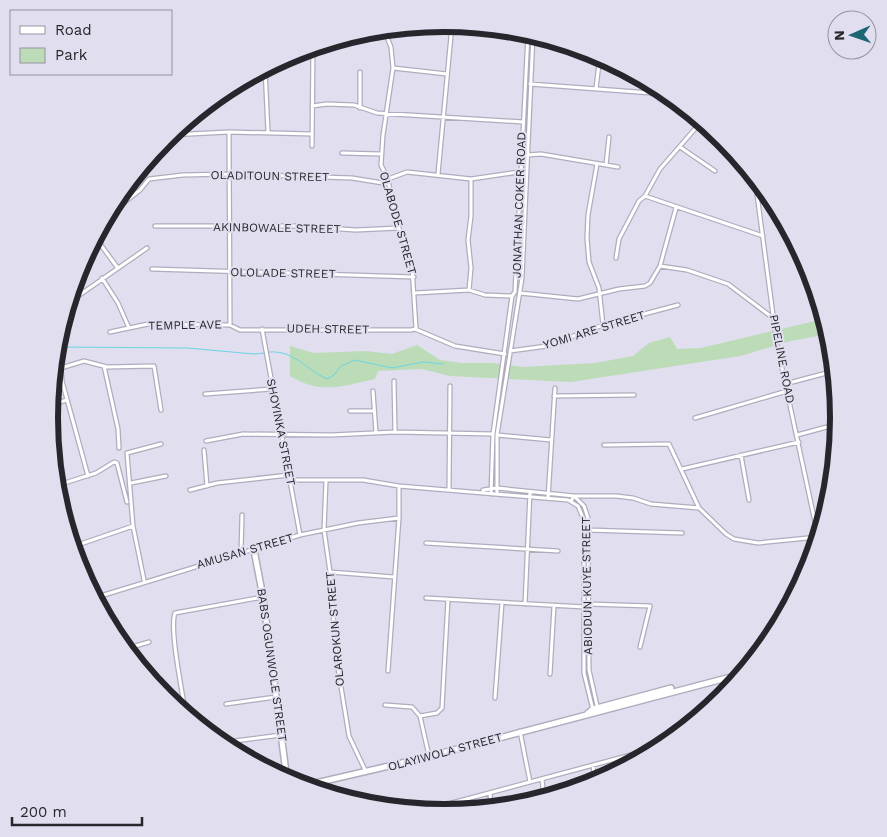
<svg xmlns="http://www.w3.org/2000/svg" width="887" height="837" font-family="'Work Sans',sans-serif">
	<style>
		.green { fill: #bbdcb7 }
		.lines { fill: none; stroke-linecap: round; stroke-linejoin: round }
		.stream { stroke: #6bd5e3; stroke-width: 1 }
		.street-casing { stroke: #afadbd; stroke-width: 5.5 }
		.secondary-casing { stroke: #afadbd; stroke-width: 8 }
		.street { stroke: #fff; stroke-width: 3 }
		.secondary { stroke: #fff; stroke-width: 5 }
		.labels { text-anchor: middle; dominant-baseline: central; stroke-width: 4; stroke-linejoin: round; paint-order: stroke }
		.street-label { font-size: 12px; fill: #27262c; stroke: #e0deef }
		.rim { fill: none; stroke: #27262c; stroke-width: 6 }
	</style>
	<rect width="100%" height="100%" fill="#e0deef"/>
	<path class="green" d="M824,320L828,334L791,341L740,356L571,382L450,376L422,369L378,371L375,379C342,386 321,395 290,376V346L313,353L366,351L392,354L417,345L440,360L461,363H492L523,367L595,363L633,356L649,343L670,337L677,349L701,348L811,322Z"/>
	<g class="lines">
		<path class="stream" d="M56,347L187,348L254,354L265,353
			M269,352C294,350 305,369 327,379L334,375L341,366L355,360L392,368L423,362L443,364"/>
		<defs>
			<path id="street" d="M384,30L391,47L393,68L383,135L381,165L388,179L394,213L412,267L416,328
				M387,35L395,28
				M313,53L348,42L356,35
				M265,68L268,132
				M393,68L447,74
				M530,84L651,93L659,88
				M596,88L600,56
				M312,106L327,104L354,105L377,113L523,122
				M360,108V72
				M229,132L230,325L240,330H411L415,329
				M170,135L229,132L312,134
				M312,146L313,48
				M680,147L715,171
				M342,153L381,154
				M527,155L541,154L618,167
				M597,164L588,215L587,238L589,262L599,288L603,325
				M606,165L609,137
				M438,174L452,25
				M388,179L407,172L471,179L519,172
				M755,179L777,345L818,536
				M645,196L763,236
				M759,199L776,207
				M115,200L119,207
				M106,217L140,190L149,179L183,175L229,174L352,178L389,184
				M155,226H294L356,230L399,228
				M95,237L117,267
				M616,258L619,239L639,201L645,196L660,169L701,122
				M660,266L687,270L728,284L773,318
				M152,269L414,277
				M102,278L118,303L129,328
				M469,290L471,268L468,240L471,216V179
				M415,293L469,290L485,295L512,296
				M520,293L578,299L619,289L645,286L650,283L660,266L676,208
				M68,303L147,248
				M262,329L300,535
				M415,329L455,346L505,354
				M110,332L148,324L230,325
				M510,351L547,346L603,325L678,305
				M104,366L118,429L119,448
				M394,381L395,432
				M785,384L834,371
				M373,391L376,433
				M205,394L272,389
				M554,396L634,395
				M50,405L67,400
				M350,411H374
				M695,418L787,391
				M497,435L551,440
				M797,435L838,424
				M206,441L243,434L331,435L395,432L493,434
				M604,445L669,444L699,508L726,534L734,539L758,543L818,537
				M204,450L207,486
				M741,455L749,500
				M682,469L799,442
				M88,476L62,381L61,368L84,361L107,367L154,366L161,410
				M291,480H363L399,486L568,500L578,506L584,520V673L593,710
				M326,481L324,530L330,572L336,656L349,736L366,772
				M131,483L166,476
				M55,486L96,473L114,462L117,463L127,502
				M190,490L217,483L289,475
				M449,490L450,386
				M483,490L497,488L574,496L584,506L588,518L589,670L598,710
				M491,494L493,434L512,296L515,292L528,34
				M497,494V435L522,278L533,35
				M831,495L829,482L833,471
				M548,498L555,388
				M571,501L574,496H616L633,498L651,504L699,508
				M588,530L682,533
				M426,543L558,551
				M72,547L133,526
				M241,554L242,515
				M330,572L394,577
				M144,580L133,526L127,453L161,444
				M94,598L300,535L358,523L399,518
				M426,598L585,607
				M525,604L530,492
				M588,604L650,606L640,647
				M769,635H773
				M125,649L149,642
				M388,671L399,518V486
				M550,674L554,606
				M495,698L502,603
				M226,704L276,697
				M385,705L412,707L420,716
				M186,716C183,695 169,629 175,613L263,597
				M520,731L530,782
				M219,743L281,735
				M429,756L420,716L437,713L442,708L448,599
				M593,765L595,783
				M542,779L544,799
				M490,793L491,809
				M422,811L664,746"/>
			<path id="secondary" d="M254,550L263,597L287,780
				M587,714L593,709L671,688
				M303,786L419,759L742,674"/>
		</defs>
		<use href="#street" class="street-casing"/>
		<use href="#secondary" class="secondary-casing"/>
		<use href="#street" class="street"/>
		<use href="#secondary" class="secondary"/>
	</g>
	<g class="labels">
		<g class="street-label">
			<text transform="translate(270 176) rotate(1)">OLADITOUN STREET</text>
			<text transform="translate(519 205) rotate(-88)">JONATHAN COKER ROAD</text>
			<text transform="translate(398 223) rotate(74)">OLABODE STREET</text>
			<text transform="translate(277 228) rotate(1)">AKINBOWALE STREET</text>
			<text transform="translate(283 273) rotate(1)">OLOLADE STREET</text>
			<text transform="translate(185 325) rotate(-1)">TEMPLE AVE</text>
			<text transform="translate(328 329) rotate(1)">UDEH STREET</text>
			<text transform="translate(594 330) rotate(-17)">YOMI ARE STREET</text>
			<text transform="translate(782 359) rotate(79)">PIPELINE ROAD</text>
			<text transform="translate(281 432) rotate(79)">SHOYINKA STREET</text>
			<text transform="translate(245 551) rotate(-16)">AMUSAN STREET</text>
			<text transform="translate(587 586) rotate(-91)">ABIODUN KUYE STREET</text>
			<text transform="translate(335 629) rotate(-95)">OLAROKUN STREET</text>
			<text transform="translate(272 665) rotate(82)">BABS OGUNWOLE STREET</text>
			<text transform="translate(445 752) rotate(-15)">OLAYIWOLA STREET</text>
		</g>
	</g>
	<path d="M0 0H887V837H0ZM58 418a386 386 0 1 1 772 0a386 386 0 1 1-772 0Z" fill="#e0deef" fill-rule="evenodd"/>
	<path class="rim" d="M58 418a386 386 0 1 1 772 0a386 386 0 1 1-772 0Z"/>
	<rect x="10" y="10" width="162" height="65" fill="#e0deef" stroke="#9694a1"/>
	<rect x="20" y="26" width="25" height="8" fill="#ffffff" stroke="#9694a1"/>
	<text x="55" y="35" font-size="15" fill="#27262c">Road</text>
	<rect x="20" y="48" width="25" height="15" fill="#bbdcb7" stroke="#9694a1"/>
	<text x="55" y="60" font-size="15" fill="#27262c">Park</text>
	<g transform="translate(852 35) rotate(268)"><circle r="24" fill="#e0deef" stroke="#9694a1"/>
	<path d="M0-4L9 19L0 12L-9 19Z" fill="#1c6572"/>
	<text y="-8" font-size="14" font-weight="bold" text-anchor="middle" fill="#27262c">N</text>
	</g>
	<path d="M12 817v8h130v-8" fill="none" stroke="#27262c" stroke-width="2.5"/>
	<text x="20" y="817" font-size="15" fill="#27262c" stroke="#e0deef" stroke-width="4" paint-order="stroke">200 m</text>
</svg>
